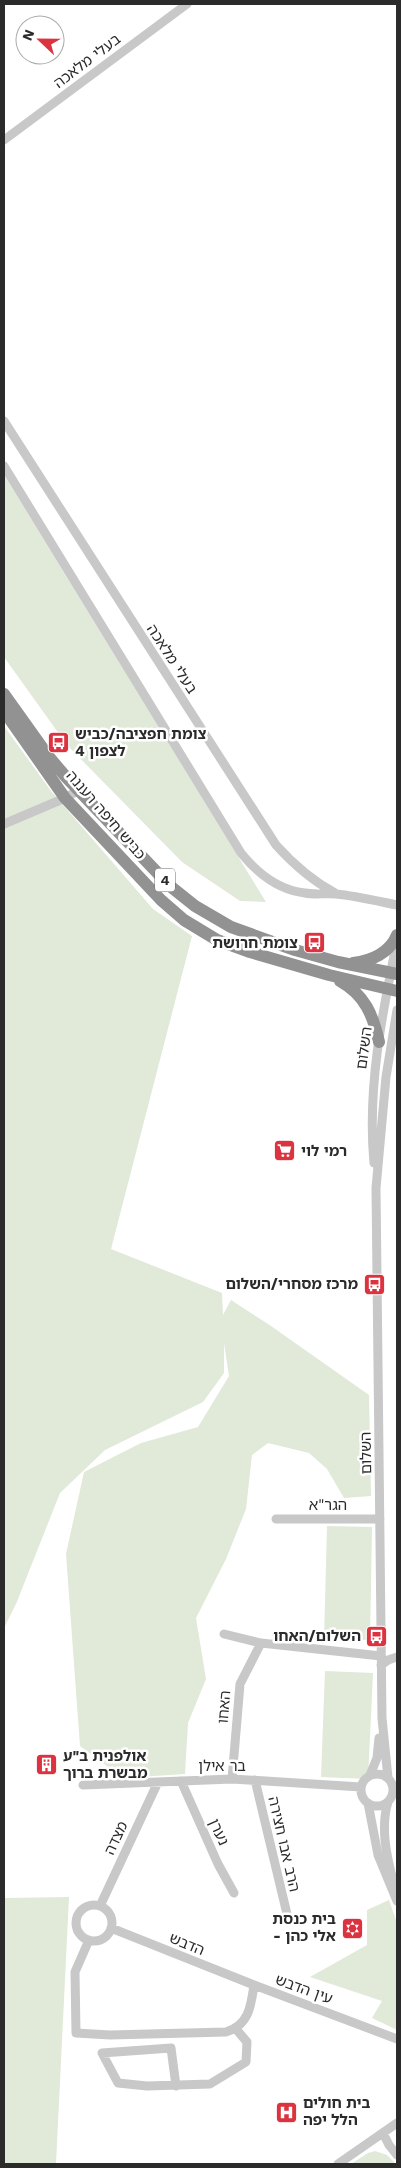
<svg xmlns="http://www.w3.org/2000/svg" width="401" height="2168" font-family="'Work Sans','Noto Sans Hebrew',sans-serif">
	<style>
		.green { fill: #e1e9d9 }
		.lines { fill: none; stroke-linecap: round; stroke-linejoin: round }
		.minor { stroke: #c8c8c8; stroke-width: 9 }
		.highway { stroke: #929292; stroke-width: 12 }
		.labels { text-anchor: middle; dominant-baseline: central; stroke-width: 5; stroke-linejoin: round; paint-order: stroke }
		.shield { fill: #fff; stroke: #6b6b6b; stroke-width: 1 }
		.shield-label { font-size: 14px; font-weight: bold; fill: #2b2b2b }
		.street-label { font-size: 15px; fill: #2b2b2b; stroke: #fff }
		.poi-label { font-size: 15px; font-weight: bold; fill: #2b2b2b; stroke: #fff; text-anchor: start }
	</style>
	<rect width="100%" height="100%" fill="#fff"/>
	<path class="green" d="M4,475L266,902L240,901L182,862L67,745L4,657Z
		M4,726L51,791L153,909L192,936L111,1249L222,1293L223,1315L231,1300L271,1326L369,1395L371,1496L344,1498L327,1469L309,1453L268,1443L252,1455L246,1509L226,1559L196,1618L206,1679L188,1723L185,1774L123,1778L80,1746L66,1554L84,1472L141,1443L198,1427L229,1376L224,1343V1373L203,1402L105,1450L60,1493L16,1604L4,1628Z
		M327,1526L372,1527L370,1640L324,1639Z
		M325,1671L373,1673L368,1779L321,1777Z
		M69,1897L56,2164H4V1898Z
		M389,1900L397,1923V2030L372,2018L382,2001L310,1977L367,1945V1910Z
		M375,2151L387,2155L396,2164H351L368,2153Z"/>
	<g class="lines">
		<path class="minor" d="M4,140L187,4
			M4,421L276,845C294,865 311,880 335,893
			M4,466L241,853C258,874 278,890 305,893C315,895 326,893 336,894C356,896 377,901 397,905
			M4,824L65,798L79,790
			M374,1163C367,1089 382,1014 397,941
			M276,1519H380
			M224,1634L261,1643L381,1656
			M381,1665L388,1660L397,1657
			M361 1790a16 16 0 1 1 32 0a16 16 0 1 1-32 0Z
			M370,1775L377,1758L379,1738
			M388,1778L382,1718L376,1188L386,1077L397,1010
			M232,1779L240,1684L261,1643
			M255,1780L287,1914
			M181,1781L218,1864L234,1893
			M83,1785L232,1779L361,1787
			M388,1802C380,1828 387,1859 394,1884
			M368,1803L378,1855L397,1901
			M76 1923a18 18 0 1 1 36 0a18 18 0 1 1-36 0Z
			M100,1906L158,1782
			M111,1928L254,1985
			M89,1940L75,1972L76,2033L110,2035L226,2032C249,2025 251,2006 254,1985L397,2039
			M176,2086L171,2048L102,2053L118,2083L147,2086L210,2084L246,2062L247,2042L236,2029
			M383,2133L389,2145L397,2155
			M338,2164L397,2123"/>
		<path class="highway" d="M4,694L49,757L66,777L170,886L195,906L231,927L295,950L338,962L397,974
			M4,711L65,798L161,900L184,920L217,940L250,952L329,975L397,991
			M353,963C371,961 390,953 397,935
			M340,981C365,995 373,1015 379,1042"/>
	</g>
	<defs>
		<symbol id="bus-square" viewBox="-11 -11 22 22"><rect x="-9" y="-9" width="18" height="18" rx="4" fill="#db3440" stroke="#fff"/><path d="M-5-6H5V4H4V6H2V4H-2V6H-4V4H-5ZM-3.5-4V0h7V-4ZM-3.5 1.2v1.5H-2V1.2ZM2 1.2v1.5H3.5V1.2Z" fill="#fff"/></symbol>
		<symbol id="supermarket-square" viewBox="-11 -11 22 22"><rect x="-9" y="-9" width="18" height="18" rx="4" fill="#db3440" stroke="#fff"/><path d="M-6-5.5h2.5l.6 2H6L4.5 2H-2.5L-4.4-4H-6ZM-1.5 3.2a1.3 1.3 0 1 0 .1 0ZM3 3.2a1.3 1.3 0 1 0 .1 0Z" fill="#fff"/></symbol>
		<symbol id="building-square" viewBox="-11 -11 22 22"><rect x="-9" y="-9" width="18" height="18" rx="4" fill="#db3440" stroke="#fff"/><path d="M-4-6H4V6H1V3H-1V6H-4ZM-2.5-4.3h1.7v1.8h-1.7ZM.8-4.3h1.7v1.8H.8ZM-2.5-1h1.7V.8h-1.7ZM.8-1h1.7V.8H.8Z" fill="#fff"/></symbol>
		<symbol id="synagogue-square" viewBox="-11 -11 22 22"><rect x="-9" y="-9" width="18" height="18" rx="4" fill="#db3440" stroke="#fff"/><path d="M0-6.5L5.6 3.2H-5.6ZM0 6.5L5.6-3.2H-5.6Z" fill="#fff"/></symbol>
		<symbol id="hospital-square" viewBox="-11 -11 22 22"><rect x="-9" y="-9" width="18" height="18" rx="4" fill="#db3440" stroke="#fff"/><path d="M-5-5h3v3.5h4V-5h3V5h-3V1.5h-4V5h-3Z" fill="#fff"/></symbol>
	</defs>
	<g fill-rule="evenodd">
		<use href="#bus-square" x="46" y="730" width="25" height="25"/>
		<use href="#bus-square" x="302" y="930" width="25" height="25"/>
		<use href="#supermarket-square" x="272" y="1138" width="25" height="25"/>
		<use href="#bus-square" x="362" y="1272" width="25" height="25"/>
		<use href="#bus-square" x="364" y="1624" width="25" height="25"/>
		<use href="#building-square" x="34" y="1752" width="25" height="25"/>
		<use href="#synagogue-square" x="340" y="1916" width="25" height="25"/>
		<use href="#hospital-square" x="274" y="2100" width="25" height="25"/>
	</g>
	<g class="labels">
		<rect class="shield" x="155" y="868.5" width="20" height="23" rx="4"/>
		<g class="shield-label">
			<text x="165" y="880">4</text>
		</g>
		<g class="street-label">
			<text transform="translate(87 61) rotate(-37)">בעלי מלאכה</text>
			<text transform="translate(172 659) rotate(57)">בעלי מלאכה</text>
			<text transform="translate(106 815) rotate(49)">כביש חיפה רעננה</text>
			<text transform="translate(364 1048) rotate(-82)">השלום</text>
			<text transform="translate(366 1453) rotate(-91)">השלום</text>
			<text x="328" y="1505">הגר"א</text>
			<text transform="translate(224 1707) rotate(-85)">האחו</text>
			<text x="222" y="1766">בר אילן</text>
			<text transform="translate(219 1832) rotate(66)">נערן</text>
			<text transform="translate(116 1838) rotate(-65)">מצדה</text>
			<text transform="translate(284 1844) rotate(77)">הרב אבו חצירה</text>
			<text transform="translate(187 1944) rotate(22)">הדבש</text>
			<text transform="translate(304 1989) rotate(20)">עין הדבש</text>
		</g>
		<g class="poi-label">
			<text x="75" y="734">צומת חפציבה/כביש<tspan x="75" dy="17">4 לצפון</tspan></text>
			<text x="298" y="943" text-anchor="end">צומת חרושת</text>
			<text x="301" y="1151">רמי לוי</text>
			<text x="358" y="1284" text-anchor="end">מרכז מסחרי/השלום</text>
			<text x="361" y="1636" text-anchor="end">השלום/האחו</text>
			<text x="63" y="1756">אולפנית ב"ע<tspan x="63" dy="17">מבשרת ברוך</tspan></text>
			<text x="336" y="1919" text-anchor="end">בית כנסת<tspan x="336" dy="17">- אלי כהן</tspan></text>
			<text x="303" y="2103">בית חולים<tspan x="303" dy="17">הלל יפה</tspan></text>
		</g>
	</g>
	<rect width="401" height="2168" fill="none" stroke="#2b2b2b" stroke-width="10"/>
	<g transform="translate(40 40) rotate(292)"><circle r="24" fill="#ffffff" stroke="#aaaaaa"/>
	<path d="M0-4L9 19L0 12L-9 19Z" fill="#db3440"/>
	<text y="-8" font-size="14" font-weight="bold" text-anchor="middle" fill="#2b2b2b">N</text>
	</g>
</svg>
